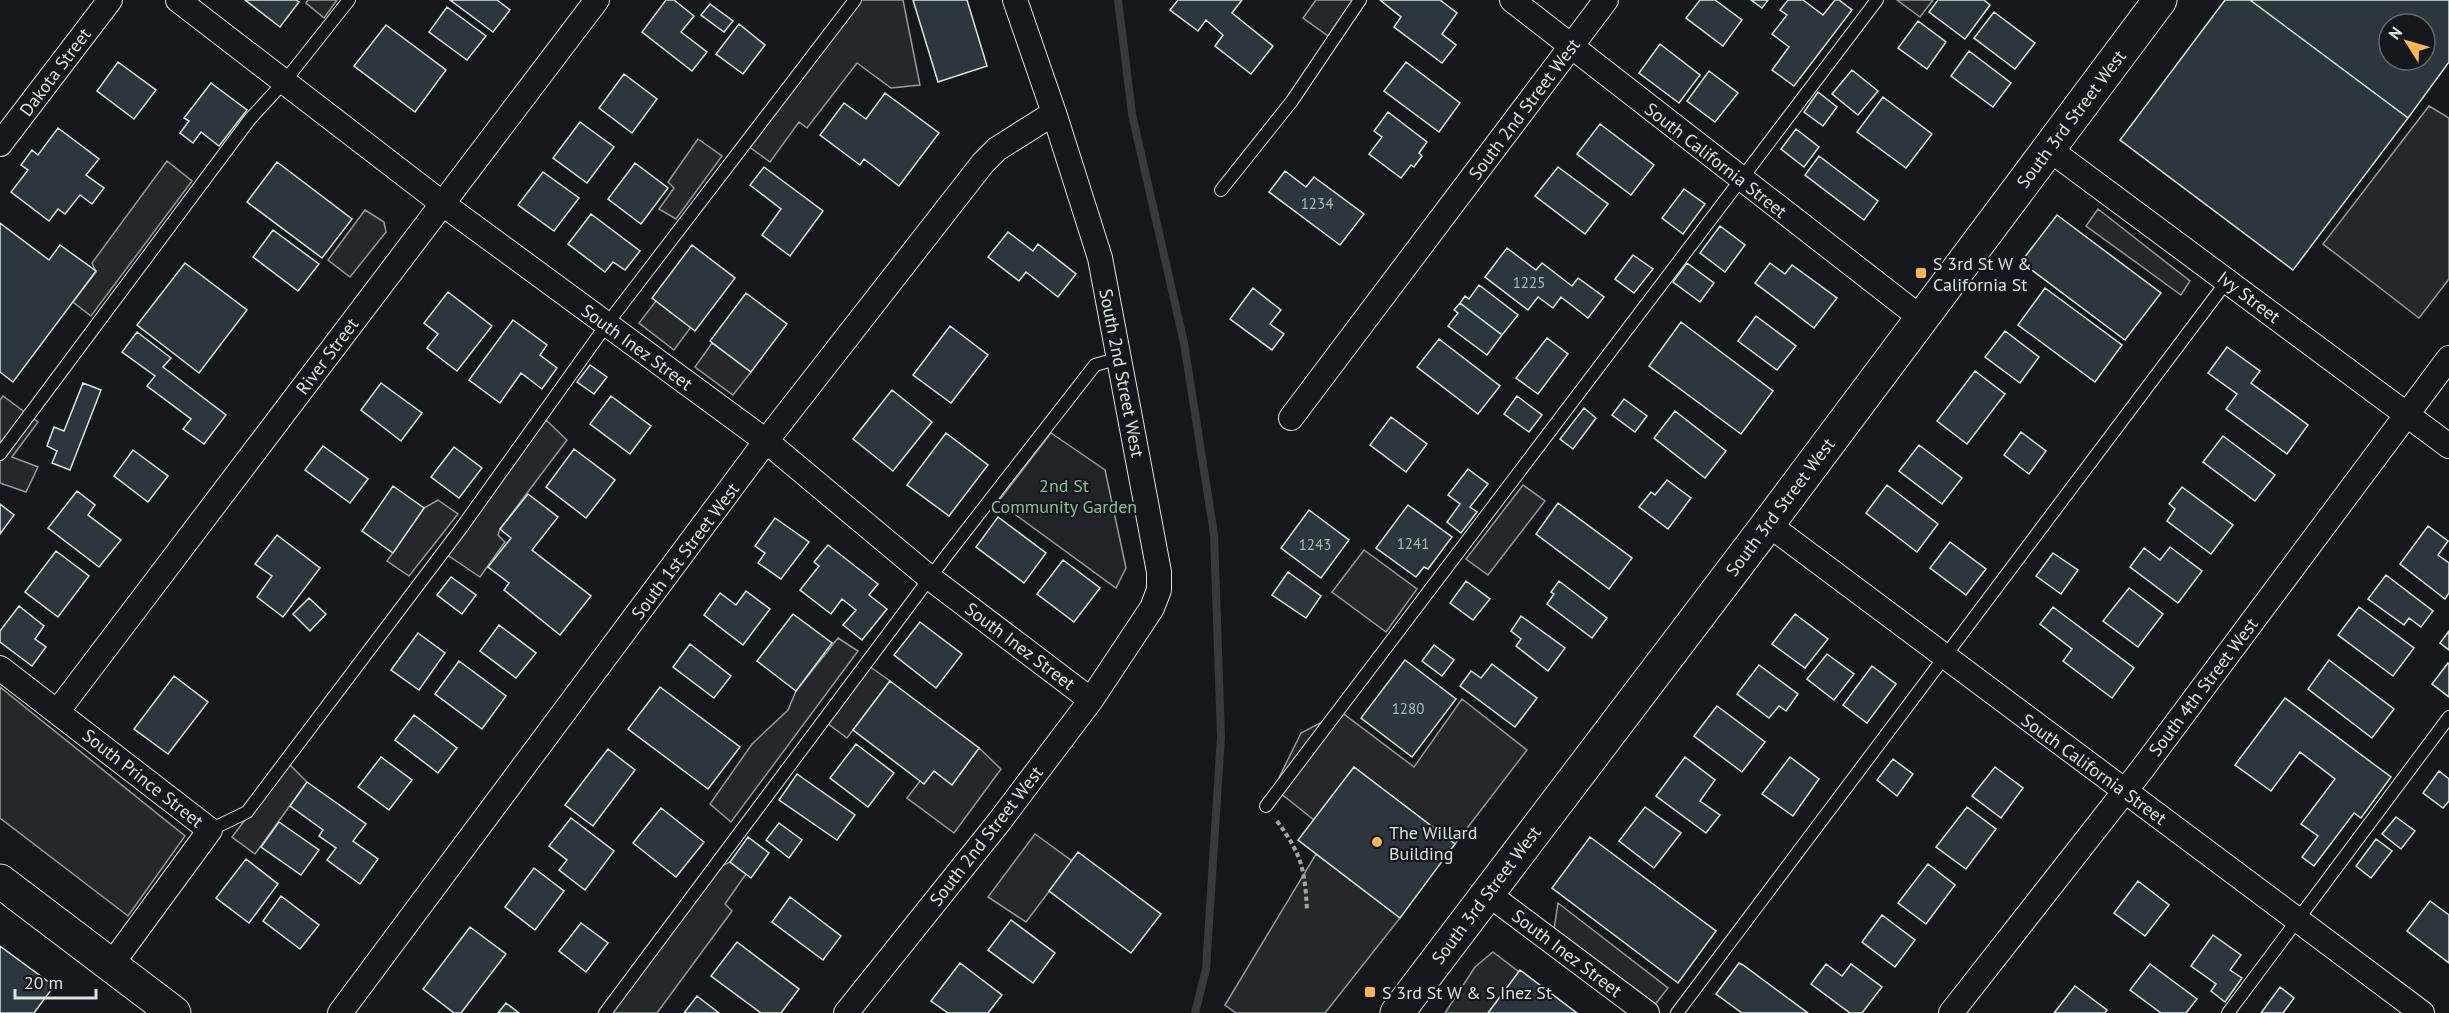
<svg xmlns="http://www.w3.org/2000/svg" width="2449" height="1013" font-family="'PT Sans',sans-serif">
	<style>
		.green { fill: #202428; stroke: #939e99; stroke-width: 1.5 }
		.parking { fill: #24282b; stroke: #939e99; stroke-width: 1.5 }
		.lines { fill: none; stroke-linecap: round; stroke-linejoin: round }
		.stream { stroke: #363b3e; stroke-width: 8 }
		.building { fill: #2c363c; stroke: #d8e6dc; stroke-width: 1.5; fill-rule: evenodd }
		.service-casing { stroke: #d8e6dc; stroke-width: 14 }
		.minor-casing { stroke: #d8e6dc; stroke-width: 26 }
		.secondary-casing { stroke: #d8e6dc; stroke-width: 35 }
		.path { stroke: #9da8a2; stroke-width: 4; stroke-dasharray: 4.5 3; stroke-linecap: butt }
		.service { stroke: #14181c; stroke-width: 12 }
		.minor { stroke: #14181c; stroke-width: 24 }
		.secondary { stroke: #14181c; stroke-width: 33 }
		.poi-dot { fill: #ffb74d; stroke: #14181c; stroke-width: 2 }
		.labels { text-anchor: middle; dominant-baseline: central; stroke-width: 4.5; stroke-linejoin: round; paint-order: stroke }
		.number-label { font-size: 15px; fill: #adbab4 }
		.street-label { font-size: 18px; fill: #d8e6dc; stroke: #14181c }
		.poi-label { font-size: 18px; fill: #d8e6dc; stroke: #14181c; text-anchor: start }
		.park-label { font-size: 18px; fill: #8ac095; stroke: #14181c }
	</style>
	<rect width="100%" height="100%" fill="#14181c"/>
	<path class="green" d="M1051,433L1105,470L1126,568L1116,588L998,502Z"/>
	<path class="parking" d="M308,0H337L324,18L306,3Z
		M856,0H903L920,85L891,88L857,63L807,128L799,122L770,162L748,146Z
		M1316,0H1353L1328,36L1303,18Z
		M1897,0H1933L1920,17Z
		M2429,106L2449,118V279L2419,318L2323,244Z
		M698,139L722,156L676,219L659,209L674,188L668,182Z
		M167,161L192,181L91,316L73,302L96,272L92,263Z
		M2098,209L2190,281L2181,295L2086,226Z
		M365,210L384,222L386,232L350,277L328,260Z
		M656,301L691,327L674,350L639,323Z
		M712,343L751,372L733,395L695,367Z
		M3,396L38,422L12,457L38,467L26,492L0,483V400Z
		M546,420L567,440L500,529L498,535L505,542L480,577L446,554Z
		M1523,485L1545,501L1488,575L1466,559Z
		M438,500L458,514L409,576L387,561L424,508Z
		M1364,550L1417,589L1386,632L1332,592Z
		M838,638L858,651L731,822L710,804L752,744L788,710L796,691Z
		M869,666L890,681L847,738L827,723Z
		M0,687L185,836L128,916L0,818Z
		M1462,699L1527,750L1455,844L1354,767L1314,820L1274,788L1301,733L1341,712L1414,767Z
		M979,748L1001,769L954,833L907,798L920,781L934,771L952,785Z
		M288,763L307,782L255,854L232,837Z
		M1035,834L1072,861L1026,922L988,897Z
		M1316,854L1400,918L1325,1013H1236L1225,1005Z
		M730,862L746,874L725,904L732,911L657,1013H611L719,867Z
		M1558,903L1668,988L1654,1006L1554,929Z
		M1493,952L1519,972L1488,1013H1445L1475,967Z"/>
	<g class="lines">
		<path class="stream" d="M1118,0L1132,114L1184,343L1214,534L1221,737L1206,969L1195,1013"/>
	</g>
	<path class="building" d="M245,0H296L299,2L280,27Z
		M450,0H497L510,10L493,32Z
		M666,0H674L694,16L681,32L707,52L692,71L642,32Z
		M913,0H967L987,66L938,82Z
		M1178,0H1242L1232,13L1273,46L1251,74L1215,46L1223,35L1206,20L1198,31L1170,10Z
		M1380,0H1440L1457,13L1442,34L1456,45L1442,63L1394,27L1401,17Z
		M1700,0H1715L1742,20L1723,46L1686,18Z
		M1751,0H1768L1762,8Z
		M1788,0H1803L1823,15L1835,0H1839L1852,10L1794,86L1772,70L1789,47L1772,34L1787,15L1780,10Z
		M1938,0H1984L1990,5L1965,39L1929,12Z
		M2225,0H2250L2408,118L2293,270L2120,140Z
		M2250,0H2449V62L2408,118ZM2389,24H2425V60H2389Z
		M710,4L733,21L724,32L701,15Z
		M447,7L486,36L467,60L429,32Z
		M1994,12L2035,43L2015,69L1974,38Z
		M1918,21L1946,42L1927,69L1898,48Z
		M739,24L765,45L743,74L716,54Z
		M386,25L446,70L415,112L354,66Z
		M1660,44L1700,75L1679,103L1639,73Z
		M1969,51L2011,83L1993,107L1951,76Z
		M118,62L156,90L134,119L97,91Z
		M1406,62L1460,103L1439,132L1384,91Z
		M1852,70L1878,91L1858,115L1832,94Z
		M1709,71L1738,93L1715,122L1687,101Z
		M624,74L657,99L632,133L599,108Z
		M211,83L247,110L219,146L201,132L193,143L180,133L189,121L184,118Z
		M1818,92L1837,107L1823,126L1804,112Z
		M885,93L939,133L899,186L864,159L860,165L820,135L844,103L866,119Z
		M1883,97L1932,134L1906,168L1857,132Z
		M1388,112L1427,142L1419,153L1422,156L1414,167L1411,165L1401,178L1369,154L1382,137L1374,131Z
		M580,122L614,147L587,183L553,158Z
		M1600,124L1654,165L1631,195L1577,154Z
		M58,128L99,159L86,175L104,188L92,204L80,195L65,214L58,209L49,221L11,192L28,170L21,165L32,150L38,155Z
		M1796,129L1819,147L1804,167L1781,149Z
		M1819,156L1878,201L1864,220L1805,175Z
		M277,162L352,219L322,258L247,202Z
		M635,163L668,188L641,224L608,199Z
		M764,167L823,211L790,256L762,235L781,209L750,185Z
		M1558,167L1608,204L1585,234L1535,196Z
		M1285,171L1306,187L1314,177L1364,214L1340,245L1269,192Z
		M543,172L579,198L554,231L518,205Z
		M1684,189L1705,204L1683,234L1662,218Z
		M591,214L640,251L625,270L613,262L605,272L568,244Z
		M2057,215L2161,293L2125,340L2021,262Z
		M0,223L49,260L60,245L96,271L13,382L0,372Z
		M1720,226L1745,245L1725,272L1700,253Z
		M273,230L319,264L298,291L253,257Z
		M1008,232L1033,251L1038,244L1076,274L1058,297L1026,272L1019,281L988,257Z
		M692,245L735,278L695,331L652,298Z
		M1507,248L1536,270L1542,263L1572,286L1578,278L1604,297L1588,318L1561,297L1553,308L1538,297L1528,310L1485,277Z
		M1633,255L1653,269L1634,293L1615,279Z
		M185,263L247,310L199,373L137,325Z
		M1687,263L1714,283L1700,302L1673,282Z
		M1770,263L1785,274L1792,265L1837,298L1814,328L1755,283Z
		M1479,285L1518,315L1502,335L1460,303L1465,296L1469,299Z
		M1253,288L1281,310L1270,324L1284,334L1272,350L1230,319Z
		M2045,288L2122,345L2095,382L2018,325Z
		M448,292L492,326L457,371L427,348L438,334L424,323Z
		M746,293L787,324L751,372L710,341Z
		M1460,303L1502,335L1487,355L1448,326L1458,313L1454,310Z
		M1756,316L1796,346L1777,370L1738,341Z
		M513,320L547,345L540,355L557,368L542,389L521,373L500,403L469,380Z
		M1681,322L1773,391L1741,434L1649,366Z
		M950,326L988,355L951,403L913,375Z
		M2005,331L2039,357L2020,383L1985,357Z
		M137,332L171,358L163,367L226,415L204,444L183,429L191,419L147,386L155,376L122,352Z
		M1547,338L1568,354L1538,394L1516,378Z
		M1439,339L1500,386L1478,414L1417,367Z
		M2227,347L2260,371L2251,383L2308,425L2287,454L2226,409L2237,394L2208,373Z
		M590,365L607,377L594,394L577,382Z
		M1975,371L2005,394L1967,444L1937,421Z
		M83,383L101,390L70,470L52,463L57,451L47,446L54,427L64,431Z
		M381,383L422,413L401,441L361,410Z
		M892,390L932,422L893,471L853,439Z
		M611,396L651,426L630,454L590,424Z
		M1517,396L1542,415L1529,432L1504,414Z
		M1624,399L1647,416L1635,432L1612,415Z
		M1584,408L1596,418L1573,449L1560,439Z
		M1675,411L1726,451L1705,478L1654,438Z
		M1391,417L1427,444L1406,472L1370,445Z
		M2021,432L2046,451L2029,474L2004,455Z
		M946,433L988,465L949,516L907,485Z
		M2223,436L2275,475L2255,501L2203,462Z
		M1919,445L1962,478L1942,504L1899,471Z
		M323,446L368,479L350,503L305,470Z
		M454,447L482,468L459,498L431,477Z
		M574,449L615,480L586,518L546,487Z
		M133,450L168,476L148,502L114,476Z
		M1468,469L1488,484L1470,507L1477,512L1461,533L1447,522L1460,504L1448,495Z
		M1667,480L1691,498L1668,529L1639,507L1651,492L1655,495Z
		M1887,485L1938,524L1917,552L1866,513Z
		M393,486L424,508L393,553L362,531Z
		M2182,487L2233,525L2211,554L2167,521L2175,509L2169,504Z
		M77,491L95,505L88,515L121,540L99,567L48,528Z
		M528,494L558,517L532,550L591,596L560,635L504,590L509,583L488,567L511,538L500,529Z
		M1558,503L1632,558L1609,589L1536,534Z
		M0,504L14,515L0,534Z
		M1408,505L1452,537L1428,569L1424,567L1416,577L1376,548Z
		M1309,510L1349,540L1321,578L1281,548Z
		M998,517L1046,553L1024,583L976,547Z
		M775,518L809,542L781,579L758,563L765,553L755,546Z
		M2428,526L2448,541L2438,555L2449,563V593L2445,599L2400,564Z
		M277,535L320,568L283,617L257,597L272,576L255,564Z
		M1950,542L1986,569L1966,595L1930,568Z
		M828,545L878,584L869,595L887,609L862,640L843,625L856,610L842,599L831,614L800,590L819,566L814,562Z
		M2170,547L2202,571L2178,603L2130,567L2144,548L2160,560Z
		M56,551L89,576L58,617L25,592Z
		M2053,553L2078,570L2061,594L2036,576Z
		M1063,560L1100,588L1074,622L1037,594Z
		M1288,572L1321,596L1306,618L1272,595Z
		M2386,575L2433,611L2421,627L2409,618L2404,625L2368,599Z
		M451,577L476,595L462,614L437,595Z
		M1466,581L1490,599L1473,620L1450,603Z
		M1559,581L1607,618L1592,638L1547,604L1554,594L1551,592Z
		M2129,588L2163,614L2138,647L2103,621Z
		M746,591L770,609L743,645L704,615L720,593L736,605Z
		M309,598L326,614L310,631L293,614Z
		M19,606L44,626L35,639L46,647L32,666L0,642V631Z
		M2053,607L2134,668L2112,698L2063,661L2072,649L2040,624Z
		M2359,607L2414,648L2393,676L2338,635Z
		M793,614L832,643L796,691L757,661Z
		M1795,614L1828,639L1805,668L1772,644Z
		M1521,616L1565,648L1548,671L1516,646L1521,639L1511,631Z
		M920,622L962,654L936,688L894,655Z
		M499,625L536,653L516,678L480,651Z
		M2449,631V650L2440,643Z
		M418,633L445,653L419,690L391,670Z
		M690,644L731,676L714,698L673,667Z
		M1434,645L1454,660L1442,676L1422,661Z
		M1827,654L1854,674L1834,700L1807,679Z
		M1405,660L1456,699L1412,757L1361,718Z
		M2329,660L2394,709L2372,738L2308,689Z
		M459,661L506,696L482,729L435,694Z
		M2448,663L2449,664V697L2432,684Z
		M1492,664L1537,698L1515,727L1460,686L1471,671L1481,678Z
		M1759,665L1798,694L1786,711L1779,706L1769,718L1737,694Z
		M1872,666L1896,684L1867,723L1843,705Z
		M174,676L208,702L168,754L134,729Z
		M890,681L979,748L952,785L934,771L924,784L853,730Z
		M660,687L740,747L708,789L628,729Z
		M2285,698L2391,777L2361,818L2354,813L2314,866L2302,857L2318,836L2301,824L2335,779L2300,752L2271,791L2235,765Z
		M1717,706L1765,742L1742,772L1694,736Z
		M414,715L457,748L438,773L395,740Z
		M856,744L894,773L868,807L830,778Z
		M608,749L635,770L593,826L565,805Z
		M381,757L412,780L389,810L358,787Z
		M1685,757L1715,780L1700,801L1720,815L1706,833L1656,796Z
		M1790,757L1819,779L1793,816L1762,794Z
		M1893,759L1913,774L1897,796L1877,780Z
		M1354,767L1455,844L1400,918L1298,840Z
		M1995,767L2023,788L2001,818L1972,796Z
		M2439,771L2449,779V801L2443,808L2423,793Z
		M797,774L855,815L837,840L779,800Z
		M307,782L366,824L353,841L378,859L360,884L327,860L336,848L319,836L323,830L290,806Z
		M1645,807L1681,833L1654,868L1619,841Z
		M1967,807L1996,829L1966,869L1936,847Z
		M661,808L704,842L676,877L633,843Z
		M2396,817L2415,831L2401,849L2382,834Z
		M571,818L614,851L585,890L559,870L567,860L549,846Z
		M279,822L319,850L301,875L261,847Z
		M779,823L802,840L789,858L766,840Z
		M748,837L769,853L751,878L730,862Z
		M1590,837L1716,931L1678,983L1552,888Z
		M2376,839L2392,851L2371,878L2356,866Z
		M1078,852L1161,914L1131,953L1049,891Z
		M246,859L278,884L249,923L216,898Z
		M1928,864L1955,885L1926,924L1898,903Z
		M534,868L564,891L535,930L505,907Z
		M2138,881L2169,905L2145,936L2114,913Z
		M281,896L319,925L300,949L263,921Z
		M790,897L841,936L823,960L772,922Z
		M2430,901L2449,915V963L2407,931Z
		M1882,915L1915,940L1895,967L1862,942Z
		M1011,920L1055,953L1033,983L988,950Z
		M581,923L608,943L586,972L559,951Z
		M470,927L506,954L461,1013H454L423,989Z
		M2213,935L2241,955L2230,970L2242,978L2225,1002L2211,991L2216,984L2191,966Z
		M737,942L799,989L781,1013H761L711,976Z
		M0,946L54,986L34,1013H0Z
		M960,963L1002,995L988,1013H948L931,1001Z
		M1739,963L1743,965L1808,1013H1742L1716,994Z
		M1826,964L1842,976L1851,964L1882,987L1862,1013H1850L1811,984Z
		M2150,964L2197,999L2186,1013H2161L2130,990Z
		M1520,970L1577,1013H1488Z
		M2075,986L2107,1010L2105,1013H2054Z
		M2280,987L2294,998L2283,1013H2261Z
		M697,996L719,1013H684Z
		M506,1003L519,1013H498Z"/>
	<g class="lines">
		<defs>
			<path id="service" d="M1221,190L1292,101L1360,0
				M0,454L250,119L284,82L349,0
				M1266,806L1877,0
				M210,830L247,812L462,527L607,324L855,0
				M605,1013L947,555L1095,365L1119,358
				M1677,1013L2227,281
				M2228,1013L2449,717"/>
			<path id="minor" d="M178,0L443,204L766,441L930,578L1091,700
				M1512,0L1921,318
				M0,144L110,0
				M2049,149L2449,446
				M1291,418L1606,0
				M1768,524L2422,1013
				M0,668L210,830L111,965
				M57,712L597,0
				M1487,893L1647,1013
				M340,1013L766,441L983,163L997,149L1054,113
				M846,1013L999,822L1091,700L1152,608L1159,590V572L1100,258L1054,113L1015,0
				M1951,1013L2143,768L2449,358"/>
			<path id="secondary" d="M0,881L174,1013
				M1397,1013L1768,524L2160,0"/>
		</defs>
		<use href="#service" class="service-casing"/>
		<use href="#minor" class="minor-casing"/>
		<use href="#secondary" class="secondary-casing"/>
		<path class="path" d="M1277,821C1302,855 1305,870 1307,911"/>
		<use href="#service" class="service"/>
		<use href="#minor" class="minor"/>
		<use href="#secondary" class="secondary"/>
	</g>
	<g class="poi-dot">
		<rect x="1915" y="267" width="12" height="12" rx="3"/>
		<circle cx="1377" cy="842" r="6"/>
		<rect x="1364" y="986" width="12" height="12" rx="3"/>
	</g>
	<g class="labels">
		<g class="number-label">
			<text x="1317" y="203">1234</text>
			<text x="1529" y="282">1225</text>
			<text x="1413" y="543">1241</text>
			<text x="1315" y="544">1243</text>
			<text x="1408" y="708">1280</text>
		</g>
		<g class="street-label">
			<text transform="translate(55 72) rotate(-53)">Dakota Street</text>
			<text transform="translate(1524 109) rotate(-53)">South 2nd Street West</text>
			<text transform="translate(2071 119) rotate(-53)">South 3rd Street West</text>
			<text transform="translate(1716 160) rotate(38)">South California Street</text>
			<text transform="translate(2249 297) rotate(37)">Ivy Street</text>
			<text transform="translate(637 347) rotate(36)">South Inez Street</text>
			<text transform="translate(327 356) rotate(-53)">River Street</text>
			<text transform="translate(1122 373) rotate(79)">South 2nd Street West</text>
			<text transform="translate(1780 507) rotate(-53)">South 3rd Street West</text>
			<text transform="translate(685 551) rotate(-53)">South 1st Street West</text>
			<text transform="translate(1020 646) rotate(37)">South Inez Street</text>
			<text transform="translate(2203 687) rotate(-53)">South 4th Street West</text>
			<text transform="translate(2094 769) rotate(36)">South California Street</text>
			<text transform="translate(143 778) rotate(38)">South Prince Street</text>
			<text transform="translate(986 836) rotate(-52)">South 2nd Street West</text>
			<text transform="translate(1486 895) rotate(-53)">South 3rd Street West</text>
			<text transform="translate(1567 953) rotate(37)">South Inez Street</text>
		</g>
		<g class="poi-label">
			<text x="1933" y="263">S 3rd St W &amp;<tspan x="1933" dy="21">California St</tspan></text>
			<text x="1389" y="832">The Willard<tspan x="1389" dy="21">Building</tspan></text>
			<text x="1382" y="992">S 3rd St W &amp; S Inez St</text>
		</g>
		<g class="park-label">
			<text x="1064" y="485">2nd St<tspan x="1064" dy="21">Community Garden</tspan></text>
		</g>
	</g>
	<g transform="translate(2407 42) rotate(307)"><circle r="28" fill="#14181c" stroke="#626a69" stroke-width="1.5"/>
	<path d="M0-4.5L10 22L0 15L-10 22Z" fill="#ffb74d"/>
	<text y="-9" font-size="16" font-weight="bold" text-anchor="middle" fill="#d8e6dc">N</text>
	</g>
	<path d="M15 989v9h81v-9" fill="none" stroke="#d8e6dc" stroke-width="3"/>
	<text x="24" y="989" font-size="18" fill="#d8e6dc" stroke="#14181c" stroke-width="4.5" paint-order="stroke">20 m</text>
</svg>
